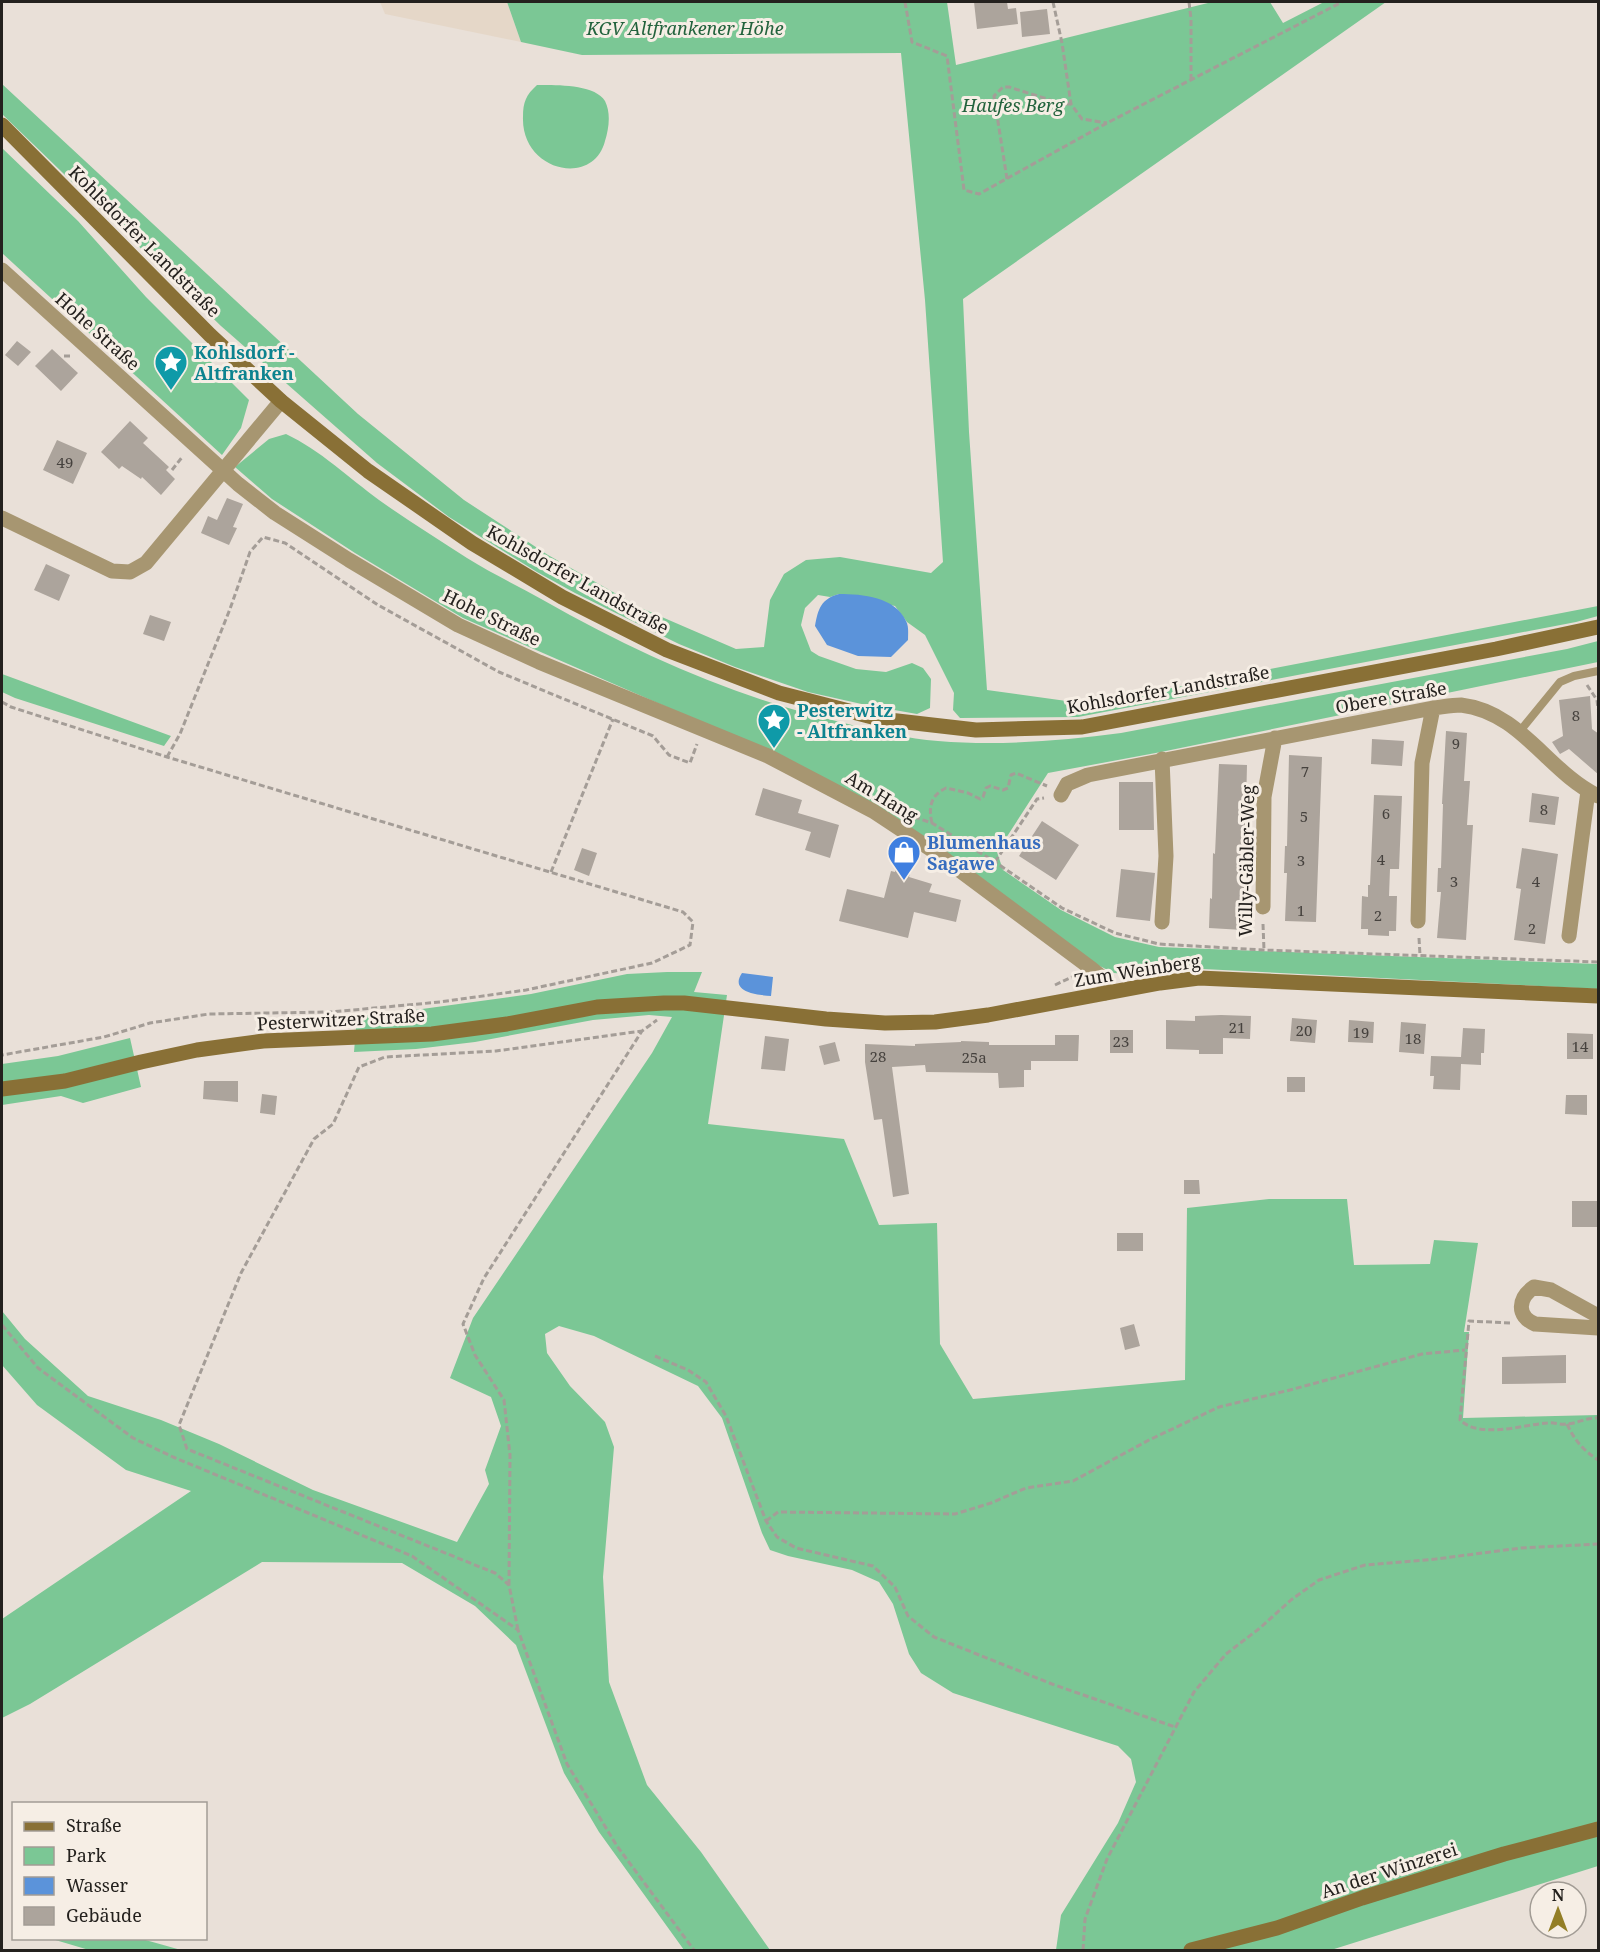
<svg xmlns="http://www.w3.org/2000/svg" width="1600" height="1952" font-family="'Noto Serif',serif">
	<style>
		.built { fill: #e5d7c8 }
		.green { fill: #7bc795 }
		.water { fill: #5b93da }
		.building { fill: #aca49c }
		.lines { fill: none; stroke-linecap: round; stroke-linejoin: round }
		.path { stroke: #a49d97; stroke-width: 3; stroke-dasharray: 6 3; stroke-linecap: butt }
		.lane { stroke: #a79671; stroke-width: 8 }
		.street { stroke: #a79671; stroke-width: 15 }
		.secondary { stroke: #897036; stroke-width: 15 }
		.labels { text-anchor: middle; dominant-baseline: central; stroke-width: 6; stroke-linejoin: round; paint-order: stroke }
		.number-label { font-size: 15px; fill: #46423e }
		.park-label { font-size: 18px; font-style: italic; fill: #23633d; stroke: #f6eee5 }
		.street-label { font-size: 18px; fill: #24211e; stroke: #f6eee5 }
		.culture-label { font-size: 18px; font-weight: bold; fill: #0d838f; stroke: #f6eee5; text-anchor: start }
		.shop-label { font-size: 18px; font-weight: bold; fill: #366cbe; stroke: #f6eee5; text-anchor: start }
	</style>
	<rect width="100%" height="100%" fill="#e9e0d8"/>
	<path class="built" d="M380,2H507L521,42L385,14Z"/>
	<path class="green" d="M507,2H947L956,65L1212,2H1270L1283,23L1324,2H1386L963,299L969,432L987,690L1088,704L1598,606V616L1576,622L1078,717L960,718L953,710L954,693L925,635L907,622L895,606L839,594L830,597L818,595L805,608L801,625L811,651L819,656L856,669L886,672L912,663L923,668L931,679L930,708L917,714L866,705L808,692L735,667L679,644L575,593L537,572L449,517L377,463L221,326L2,114V84L358,414L464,500L548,555L641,608L736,649L764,647L770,600L784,574L806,560L840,557L931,573L943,562L925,300L901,53L582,55L521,42Z
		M537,85C555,85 595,84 605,101C611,113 609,128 605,141C593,188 521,171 523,117C523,102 526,95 537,85Z
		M2,148L78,221L146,297L249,400L241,428L222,455L2,253Z
		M286,434C320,450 349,478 379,500C407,520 438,539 467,558C491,573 518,586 543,600C640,655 739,699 848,724C877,731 908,739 938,741C999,746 1060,741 1121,733L1567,649L1598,641V662L1161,752L1048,773L997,852L1003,870L1061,910L1115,937L1159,947L1598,964V989L1203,969L1138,975L1114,973L1083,958L934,846L770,752L463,618L355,553L272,499L235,467L269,439Z
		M2,674L171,736L164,746L15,698L2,692Z
		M667,972H702L694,992L727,995L708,1124L844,1139L879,1225L937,1223L940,1344L973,1399L1185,1380L1187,1208L1269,1199H1347L1354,1265L1430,1264L1434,1240L1478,1243L1464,1332H1469L1463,1418L1598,1415V1866L1331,1950H1056L1061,1915L1118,1823L1136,1782L1131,1759L1118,1746L953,1693L921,1673L909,1654L893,1604L879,1582L852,1570L788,1556L770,1550L762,1533L722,1418L698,1386L594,1336L559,1326L545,1334L547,1353L570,1386L605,1422L614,1447L603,1577L609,1682L647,1785L701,1852L770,1950H684L599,1832L564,1773L516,1645L475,1606L402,1563L262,1562L30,1704L2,1718V1619L191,1491L126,1470L37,1405L2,1365V1311L25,1339L88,1396L161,1420L219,1444L313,1490L457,1542L489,1484L485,1470L501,1426L491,1397L450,1378L473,1318L652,1053L672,1017L649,1015L593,1020L475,1042L416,1049L354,1052L357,1016L400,1012L531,994L627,974Z
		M130,1038L141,1087L83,1103L61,1096L2,1105V1064L58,1056Z
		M52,1939H142L181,1950H89Z"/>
	<path class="water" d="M839,594C863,594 895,597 906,621C909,626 908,634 908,640L891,657L858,656L827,645L815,626C818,609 821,599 839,594Z
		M742,973L773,977L771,996C757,995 729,992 742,973Z"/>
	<path class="building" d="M974,2H1007L1008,9L1016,8L1018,24L977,29Z
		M1047,9L1050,34L1022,37L1020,12Z
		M17,341L31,352L18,366L5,355Z
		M52,349L78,373L61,391L35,366Z
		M130,421L148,438L143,443L169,467L166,470L175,479L161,495L142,477L141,479L122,466L119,469L101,452Z
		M57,440L87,453L73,484L43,470Z
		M227,498L243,504L233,527L237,528L229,545L201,533L208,516L217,520Z
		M46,564L70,575L59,601L34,590Z
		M150,615L171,622L164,641L143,634Z
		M1590,696L1592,729L1599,734V775L1569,749L1560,754L1552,742L1563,736L1559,700Z
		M1446,731L1467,733L1464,781H1470L1467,825H1473L1466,940L1437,938L1441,892H1437L1438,868H1441L1443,804H1442Z
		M1372,739L1404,741L1402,766L1371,764Z
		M1289,755L1322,757L1316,922L1285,921L1287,873H1284L1285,846H1287Z
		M1219,764L1247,765L1243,930L1209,928L1210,898L1212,899L1213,853L1215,854Z
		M1119,782H1153L1154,830H1119Z
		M763,788L802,800L798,813L839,825L830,858L805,850L811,832L755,815Z
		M1532,793L1559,797L1555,825L1529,822Z
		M1374,795L1402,796L1399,869H1390L1389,896H1397L1396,931H1389V936L1368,935V929H1361L1362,896L1368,897V885H1370Z
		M1042,821L1079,845L1056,880L1019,856Z
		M582,848L597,853L589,876L574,870Z
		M1522,848L1558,854L1545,944L1514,940L1521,889L1516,888Z
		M898,860L912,865L909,877L932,884L929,892L961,900L956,922L914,912L908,938L839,921L847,889L884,898L891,871L895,872Z
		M1121,869L1155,873L1150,921L1116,917Z
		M1221,1015L1251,1016L1250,1039L1223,1038V1054H1199V1050L1166,1049V1020L1195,1021V1016Z
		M1292,1018L1317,1020L1315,1043L1290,1041Z
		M1349,1020L1374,1022L1373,1043L1348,1042Z
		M1401,1022L1426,1024L1424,1054L1399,1052Z
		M1463,1028L1485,1029L1484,1053H1481V1065L1461,1064L1460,1090L1433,1089L1434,1076H1430L1431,1056L1461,1057Z
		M1110,1030H1133V1053H1110Z
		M1567,1033L1593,1034V1059H1567Z
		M1055,1035H1079L1078,1061H1031V1070H1024V1087L999,1088L998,1073L926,1072L925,1065L892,1067L909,1194L893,1197L882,1119L874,1120L865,1062V1044L915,1046V1044L961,1042V1041L989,1042V1045H1055Z
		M765,1036L789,1039L785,1071L761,1069Z
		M835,1042L840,1061L824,1065L819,1046Z
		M1287,1077H1305V1092H1287Z
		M204,1081H238V1102L203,1099Z
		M262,1094L277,1096L275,1115L260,1113Z
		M1566,1095H1587V1115L1565,1114Z
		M1184,1180H1199L1200,1194H1184Z
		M1572,1201H1599V1227H1572Z
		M1117,1233H1143V1251H1117Z
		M1134,1324L1140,1346L1125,1350L1120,1328Z
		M1566,1355V1383L1502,1384V1357Z"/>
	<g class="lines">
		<path class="path" d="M905,2L912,42L947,56L964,190L979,194L1107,123L1342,2
			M1053,2L1062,43L1071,104L1082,119L1107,123
			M1189,2L1191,19V80
			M1007,179L994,96L1003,87H1009L1063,104H1071
			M64,356H71
			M172,470L183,456
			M1587,685L1597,700L1598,709
			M2,702L11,707L167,757L683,912L693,922L690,945L652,963L526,990L440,1002L331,1012L209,1014L150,1023L104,1037L2,1055
			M167,757L180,734L230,609L250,552L263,537L285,543L378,605L499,672L653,736L669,755L690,763L697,744
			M914,817L932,823L995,862L1062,908L1115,933L1159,944L1264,950L1598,962
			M932,823C928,807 931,795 946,788L968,793L980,799L983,797L986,788L990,786L1003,790L1008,788L1011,775L1016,773L1047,786
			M995,862L1037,799L1044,798
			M551,872L613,719
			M1263,924L1264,950
			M1419,938L1420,955
			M1055,985L1076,975
			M1510,1323L1469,1321L1460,1420C1480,1439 1522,1425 1547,1423C1553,1422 1560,1425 1566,1424C1577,1424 1587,1417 1598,1418
			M2,1325L38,1368L133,1438L173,1457L412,1556L518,1630L567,1764L617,1846L694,1950
			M655,1356L688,1370L706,1382L726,1416L766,1521L777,1537L796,1548L873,1566L895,1587L908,1616L934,1637L1052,1684L1175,1727
			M1567,1424C1575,1441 1583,1450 1598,1460
			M766,1521L778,1512L955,1514L991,1503L1026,1488L1073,1481L1149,1440L1219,1407L1290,1390L1422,1354L1465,1350
			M509,1585L510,1455L504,1400L475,1355L463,1324L484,1278L642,1031L657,1020
			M518,1630L509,1585L495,1573L187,1449L179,1425L241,1273L314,1139L333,1124L359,1067L385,1057L496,1051L642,1031
			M1083,1950L1085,1919L1107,1859L1194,1692L1226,1654L1260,1628L1291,1600L1319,1580L1365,1565L1436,1559L1521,1548L1598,1544"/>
		<path class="lane" d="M1520,731L1560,682L1574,676L1598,671"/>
		<path class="street" d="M2,270L238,484L275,513L349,560L458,625L539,662L768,756L873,811L935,852L1092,969L1103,978L1105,993
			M2,518L112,571L130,572L146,563L281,401
			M1061,795L1067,784L1088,775L1433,708C1442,707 1452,705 1461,705C1521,712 1548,772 1598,796
			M1263,907L1264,797L1275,738
			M1418,921L1422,763L1433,708
			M1162,922L1166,856L1162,759
			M1569,936L1588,791
			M1598,1316L1551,1290L1534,1287C1518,1298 1516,1316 1535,1324L1598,1328"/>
		<path class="secondary" d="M2,125L210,335L281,401L368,471L472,543L562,597L667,650L779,693L880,719L976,730L1082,727L1496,649L1598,627
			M2,1089L65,1081L141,1062L197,1050L263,1041L432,1034L507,1024L597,1007L664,1003H684L826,1019L885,1023L935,1022L988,1015L1160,983L1199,978L1598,996
			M1191,1950L1277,1928L1362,1898L1504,1854L1598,1829"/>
	</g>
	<defs>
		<symbol id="sight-pin" viewBox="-11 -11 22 30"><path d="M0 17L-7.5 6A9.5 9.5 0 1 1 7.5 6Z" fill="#0f9aa8" stroke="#f6eee5"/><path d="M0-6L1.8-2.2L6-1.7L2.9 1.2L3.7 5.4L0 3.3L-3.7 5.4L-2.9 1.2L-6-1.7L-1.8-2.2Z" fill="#fff"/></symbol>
		<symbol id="shop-pin" viewBox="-11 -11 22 30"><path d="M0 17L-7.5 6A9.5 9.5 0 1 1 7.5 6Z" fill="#3f7fe0" stroke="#f6eee5"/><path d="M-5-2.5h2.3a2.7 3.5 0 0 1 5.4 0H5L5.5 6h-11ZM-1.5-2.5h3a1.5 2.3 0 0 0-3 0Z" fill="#fff"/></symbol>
	</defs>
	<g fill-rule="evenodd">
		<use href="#sight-pin" x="152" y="343" width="38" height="52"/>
		<use href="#sight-pin" x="755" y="701" width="38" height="52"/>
		<use href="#shop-pin" x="885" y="833" width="38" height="52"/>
	</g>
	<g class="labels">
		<g class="number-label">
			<text x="65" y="462">49</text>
			<text x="1576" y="715">8</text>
			<text x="1456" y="743">9</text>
			<text x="1305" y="771">7</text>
			<text x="1544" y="809">8</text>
			<text x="1386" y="813">6</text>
			<text x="1304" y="816">5</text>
			<text x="1381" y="859">4</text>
			<text x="1301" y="860">3</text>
			<text x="1454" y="881">3</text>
			<text x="1536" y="881">4</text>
			<text x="1301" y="910">1</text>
			<text x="1378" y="915">2</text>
			<text x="1532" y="928">2</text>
			<text x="1237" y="1027">21</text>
			<text x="1304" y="1030">20</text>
			<text x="1361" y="1032">19</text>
			<text x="1413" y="1038">18</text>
			<text x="1121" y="1041">23</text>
			<text x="1580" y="1046">14</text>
			<text x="878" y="1056">28</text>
			<text x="974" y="1057">25a</text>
		</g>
		<g class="park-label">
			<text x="685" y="28">KGV Altfrankener Höhe</text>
			<text x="1013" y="105">Haufes Berg</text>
		</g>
		<g class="street-label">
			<text transform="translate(145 241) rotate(45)">Kohlsdorfer Landstraße</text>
			<text transform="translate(98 331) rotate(42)">Hohe Straße</text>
			<text transform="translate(578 579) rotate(29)">Kohlsdorfer Landstraße</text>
			<text transform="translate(492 617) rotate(26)">Hohe Straße</text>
			<text transform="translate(1168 689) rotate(-10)">Kohlsdorfer Landstraße</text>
			<text transform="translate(1391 697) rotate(-10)">Obere Straße</text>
			<text transform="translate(882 796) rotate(31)">Am Hang</text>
			<text transform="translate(1246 861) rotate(-89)">Willy-Gäbler-Weg</text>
			<text transform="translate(1137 970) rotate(-9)">Zum Weinberg</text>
			<text transform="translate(341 1019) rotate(-3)">Pesterwitzer Straße</text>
			<text transform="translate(1389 1870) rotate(-18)">An der Winzerei</text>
		</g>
		<g class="culture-label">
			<text x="194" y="352">Kohlsdorf -<tspan x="194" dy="21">Altfranken</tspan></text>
			<text x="797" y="710">Pesterwitz<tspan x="797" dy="21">- Altfranken</tspan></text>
		</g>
		<g class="shop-label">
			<text x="927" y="842">Blumenhaus<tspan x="927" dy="21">Sagawe</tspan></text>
		</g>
	</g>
	<rect width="1600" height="1952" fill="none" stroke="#24211e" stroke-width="6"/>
	<rect x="12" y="1802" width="195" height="138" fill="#f6eee5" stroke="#a29c95" stroke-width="1.5"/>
	<rect x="24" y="1822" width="30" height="9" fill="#897036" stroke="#a29c95" stroke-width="1.5"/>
	<text x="66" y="1832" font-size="18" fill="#24211e">Straße</text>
	<rect x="24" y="1847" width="30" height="18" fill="#7bc795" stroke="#a29c95" stroke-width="1.5"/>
	<text x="66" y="1862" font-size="18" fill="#24211e">Park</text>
	<rect x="24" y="1877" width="30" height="18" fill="#5b93da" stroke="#a29c95" stroke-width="1.5"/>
	<text x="66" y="1892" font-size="18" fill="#24211e">Wasser</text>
	<rect x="24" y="1907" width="30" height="18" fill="#aca49c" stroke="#a29c95" stroke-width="1.5"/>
	<text x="66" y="1922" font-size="18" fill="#24211e">Gebäude</text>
	<g transform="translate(1558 1910)"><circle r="28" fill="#f6eee5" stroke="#a29c95" stroke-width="1.5"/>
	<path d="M0-4.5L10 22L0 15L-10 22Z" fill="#937e26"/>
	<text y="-9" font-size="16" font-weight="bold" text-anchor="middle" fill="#24211e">N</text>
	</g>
</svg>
